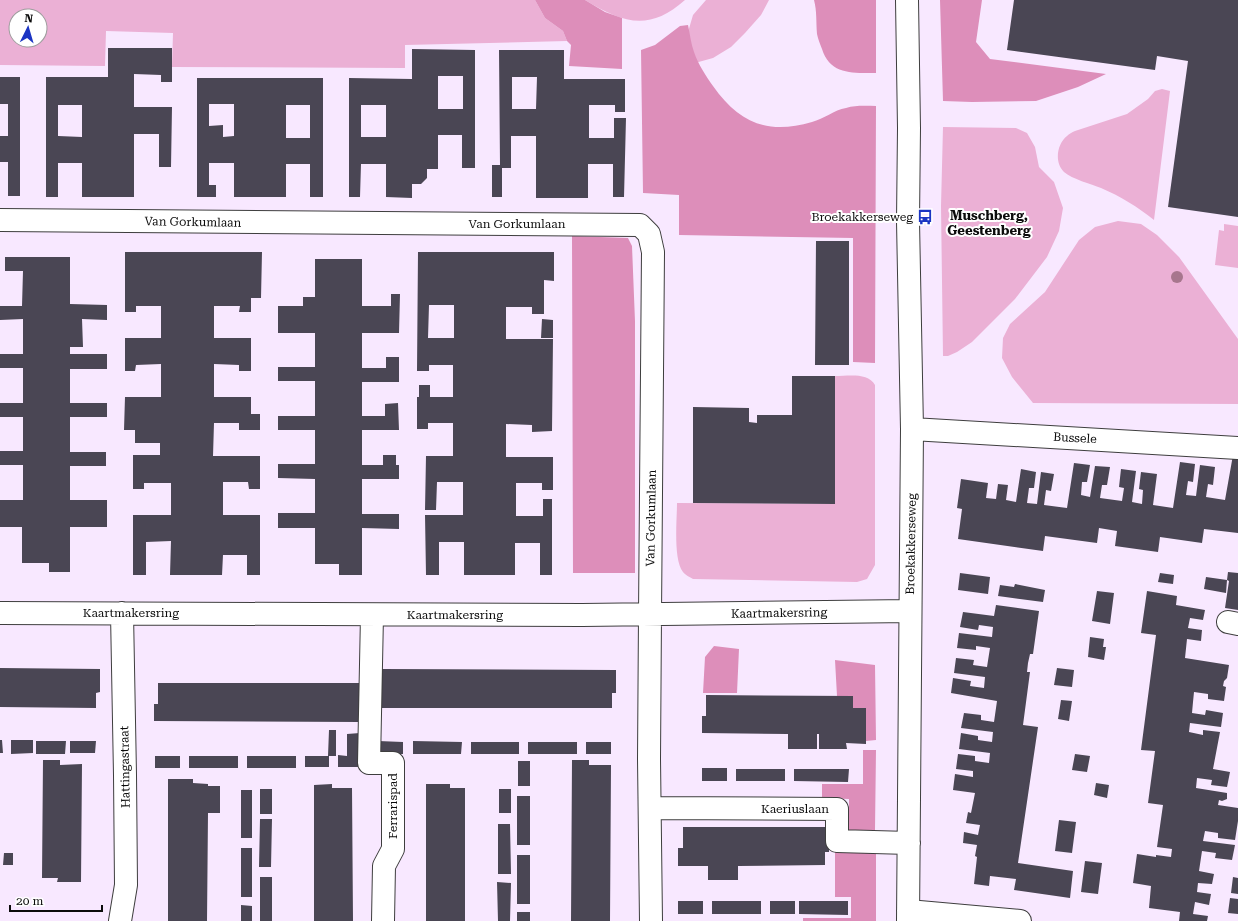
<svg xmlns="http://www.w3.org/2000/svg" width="1238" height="921" font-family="'Roboto Serif',serif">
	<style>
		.green { fill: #ebb0d5; fill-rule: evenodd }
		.forest { fill: #dd8eba }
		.building { fill: #4a4654; fill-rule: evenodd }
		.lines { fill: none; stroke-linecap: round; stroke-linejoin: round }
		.minor-casing { stroke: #3e3e3e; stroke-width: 24 }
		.minor { stroke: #fff; stroke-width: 22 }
		.tree { fill: #a7768d }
		.labels { text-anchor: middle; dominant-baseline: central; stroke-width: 4; stroke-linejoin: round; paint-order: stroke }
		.poi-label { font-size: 12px; fill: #0b0b0b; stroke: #fff; text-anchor: end }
		.street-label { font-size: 12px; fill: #0b0b0b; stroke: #fff }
		.neighbourhood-label { font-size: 13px; font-weight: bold; fill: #0b0b0b; stroke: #fff }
	</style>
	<rect width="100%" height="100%" fill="#f8e8ff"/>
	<path class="green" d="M0,0H535L545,18L563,31L567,41L405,45V68L172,67L173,33L106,31L105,66L0,65ZM16,16H40V40H16Z
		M585,0H685C649,32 623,23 585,0Z
		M706,0H769L761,15L745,33L731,47L713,58L695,63L688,32L693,15Z
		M1162,89L1170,91L1154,220C1138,207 1120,196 1101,188C1091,184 1072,179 1064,172C1054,162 1057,144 1067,136C1069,134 1072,132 1075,131L1127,114L1148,99L1155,91Z
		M943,127L1016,128L1027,133L1035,147L1039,167L1054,182L1063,208L1059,231L1047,257L1015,299L972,342L957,352L948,356H943L941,206Z
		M1118,221L1141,224L1157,235L1179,257L1238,339V404L1033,403L1012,377L1002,358L1003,338L1010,324L1045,292L1079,240L1095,227Z
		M1224,224L1238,226V268L1215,265L1219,230L1224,231Z
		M835,376C848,376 868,372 875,385V565L867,579L857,582L693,579C690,577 685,575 683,572C673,559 677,520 677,503L834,504Z"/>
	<path class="forest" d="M535,0H585L605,12L622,18V69L569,66L571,45L567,41L563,31L545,18Z
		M814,0H876V73C853,73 830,75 822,49C820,44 818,39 817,34C816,22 817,11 814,0Z
		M940,0H982L976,42L990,59L1106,74L1078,87L1036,101L972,102L943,101Z
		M688,25C690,34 691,44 694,52C698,64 706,76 713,86C739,123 768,135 812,122C824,119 834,110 846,108C856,105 866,106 876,106L875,363L853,362V238L679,235V195L643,193L641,50L655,45L680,26Z
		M572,236L628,238L632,246L635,321V573H573Z
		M714,646L739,649L737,693H703L705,657Z
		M835,660L875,665L876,740L866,741V708H853V696H837Z
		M863,750H876L875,830L868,837H849V799L822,798V784H863Z
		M835,849H876V921H803V918H851V897H835Z"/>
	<path class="building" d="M1014,0H1238V217L1168,207L1188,61L1157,56L1155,70L1007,50Z
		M108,48H172V82H161V75L134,74V107H172L171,167H159V134H134V197H82V163H58V197H46V77H108ZM58,105H82V137L58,136Z
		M412,49L475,50V168H462V135H438V169H427V178L421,184H412V198L386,197V164H361L360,197H349V78L412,79ZM438,76H463V109H438ZM361,105H386V137H361Z
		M499,50H564V79H625V112H615V105H589V138H614V118H626L624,197H613V164H588V198H536V136H511V168H502V197H492V165H500ZM512,77H537L536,109H512Z
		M0,77H20V196H8V162H0V136H8V104H0Z
		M197,78H323V197H310V164H286V197H234V163H209V185H216V197H197ZM209,104H234V136L223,137V125L209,126ZM286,105H310V138H286Z
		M816,241H849V365H815Z
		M125,252H262L261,298H251V312H239L240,306H214V338H251V371H239V365L214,364V397H251V414H260V430H239V423H214L213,456H260V489H249L248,482H223V515H260V575H247V555H223L222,575H170L171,541L146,542V575H133V515H171V483H144V489H133V455H160V443H135V430H124L125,397H161V364L136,365L135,371H125V338H161V306H136V312H125Z
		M418,252H554V281L544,280V314H532V307H506V339H553L552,431L532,432V425L506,424V457H553V490H542V483H516V516H543V499H552V575H540V543H515V575H464V542H439V575H426L425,515H463V482H437L436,510H425L426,456H453V423H428V429H417V397H419V385H430V397H453V365H429V371H417ZM429,305H454V338H428Z
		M5,257H70V304L107,305V320L82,319L83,347H70V354H107V369H70V403H107V417H70V452H106V466H70V500H107V527H70V572H49V563H22V527H0V500H23V465H0V451H23V417H0V403H23V368H0V354H23V319L0,320V306H22L23,271H5Z
		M315,259H362V306H391V294H400L399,333H362V368H386V357H399V382H362V416H385V404L398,403L399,430H362V465H383V455H396V465H399V479H362V514H399V529L362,528V575H339V564H315V528H278V513H315V479L278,478V464H315V430H278V416H315V381H278V367H315V333H278V306H303V297H315Z
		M542,319L553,320V338H541Z
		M792,376H835V504L693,503V407L749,408V422L757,423V415H792Z
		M1233,455L1238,456V533L1204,529L1202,543L1160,537L1158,552L1115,546L1117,531L1099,528L1097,543L1045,536L1043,551L958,539L962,509L957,508L961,479L988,483L986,498L996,499L998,484L1008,485L1006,500L1016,502L1021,469L1036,472L1034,488H1029L1027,503L1037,504L1041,472L1054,474L1051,491L1046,490L1044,505L1067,508L1074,463L1090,465L1087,482H1082L1081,495L1090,497L1095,466L1110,467L1107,485H1102L1100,498L1122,501L1124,488L1119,487L1121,469L1136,471L1132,502L1142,504L1143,490L1139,489L1141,472L1157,474L1153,505L1173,508L1180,462L1195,464L1193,482L1188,481L1186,495L1196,496L1200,465L1215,467L1213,485L1208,484L1206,497L1225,500Z
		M1228,572L1238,573V610L1225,608L1229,581L1227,580L1226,593L1204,589L1206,577L1227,580Z
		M960,573L990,577L988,594L958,590Z
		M1160,573L1174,575L1173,584L1158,582Z
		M1015,584L1045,590L1043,602L998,596L1000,585L1014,587Z
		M1097,591L1114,593L1110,624L1092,621Z
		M1147,591L1177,596L1176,605L1205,610L1203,620L1190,618L1188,628L1202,630L1201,641L1187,639L1185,658L1229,665L1227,678L1224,681L1223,686L1226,687L1224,701L1208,699V694L1194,692L1193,702L1192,713L1205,715L1206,710L1223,713L1221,727L1190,723L1189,732L1203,735V730L1220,732L1213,769L1230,772L1227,787L1211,785L1212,780L1197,778L1196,788L1227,793V799L1222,801L1219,800L1218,805L1238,808V821L1235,840L1218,838V833L1205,831L1203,841L1235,845L1232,860L1215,858L1216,853L1202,851L1199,871L1214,874L1212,884L1198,883L1197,892L1211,894L1209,905L1195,902L1193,914L1208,916L1207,921H1179L1180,912L1149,908L1151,886L1133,883L1137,854L1156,857V855L1171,857L1172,849L1157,847L1163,805L1148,803L1155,751L1141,750L1156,635L1141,633Z
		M996,605L1039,611L1033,654H1030L1028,663L1027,672H1030L1023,725L1038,727L1018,863L1073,871L1070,898L1014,890L1016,879L990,876L989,886L974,884L977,857L975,856L977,845L963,843L964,832L978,835L980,825L966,823L968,812L971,813L975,793L953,790L955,774L973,777V771L956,769L958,754L975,756V761L989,763L990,753L959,749L961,733L978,736V740L992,742L993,732L961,728L964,713L981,715V720L994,722L997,701L951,693L953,678L971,681L970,686L984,688L985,677L954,673L956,658L974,660L973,665L987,667L990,648L976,646V650L957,648L959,633L992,637L993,627L979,625L978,630L960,627L963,612L994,616Z
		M1090,637L1104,639L1103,647H1106L1104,660L1088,657Z
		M0,668L100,669V692L96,693V708L0,707Z
		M1057,668L1074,670L1072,687L1054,685Z
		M382,669L616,670V693H612V708H377L378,691H382Z
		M158,683H364L360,722L154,721V704H158Z
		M706,695L853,696V708H866V744L846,743L847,749H819V734H817V749H788V734L702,733V716H706Z
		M1061,700L1072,701L1069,721L1058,719Z
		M329,730H336V756H329V767H305V756H328Z
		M360,733L363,756H358V767H338V755L347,756V734Z
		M0,740H2L3,753H0Z
		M11,740H33V753L11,754Z
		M36,741H66L65,754H36Z
		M70,741H96L95,753H70Z
		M378,741L403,742V754H378Z
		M413,741L462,742L461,754H413Z
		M471,742H519V754H471Z
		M528,742H577V754H528Z
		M586,742H611V754H586Z
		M1075,754L1090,756L1087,772L1072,770Z
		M155,756H180V768H155Z
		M189,756H238V768H189Z
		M247,756H296V768H247Z
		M43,760H60V765L82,764L81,882H57L58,878H42Z
		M572,760H589V765H611L610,921H571Z
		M518,761H530V786H518Z
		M702,768H727V781H702Z
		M736,769H785V781H736Z
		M794,769H849L848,782L794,781Z
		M168,779H193V783L208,784V786H220V813H208L207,921H168Z
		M1096,783L1109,785L1107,798L1094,795Z
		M332,784V788H352L353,921H314V785Z
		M426,784H450V788H465V921H426Z
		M260,789H272V814H260Z
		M499,789H511V813H499Z
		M241,790H252V838H241Z
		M517,796H530V845H517Z
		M260,819H272L271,867H259Z
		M1059,820L1076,822L1072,853L1055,851Z
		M498,824H510L511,874H498Z
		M683,827H829V852H825V865L738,866V880H708V866H678V848H683Z
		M241,848H252V897H241Z
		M4,853H13V865H3Z
		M517,855H530V904H517Z
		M1085,861L1102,863L1098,894L1081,892Z
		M260,877H272V921H260Z
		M1233,877L1238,878V894L1231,893Z
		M497,882L511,883L510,921H498Z
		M1230,898L1238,899V914L1228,913Z
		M678,901H703V914H678Z
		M712,901H761V914H712Z
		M770,901H795V914H770Z
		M799,901H848V915L799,914Z
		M241,905L252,906V921H241Z
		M517,912H530V921H517Z"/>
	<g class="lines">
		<defs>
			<path id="minor" d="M907,0L909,128L908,221L912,429L908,921
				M0,220L640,225L649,234L653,252L650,615L649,759L651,921
				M912,429L1238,448
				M0,613L582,615L910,611
				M372,615L369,763H393V849L384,866L383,921
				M1228,622L1238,624
				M650,808L837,809V841L909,843
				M908,911L1020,921
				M120,921L126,885L125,775L122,613"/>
		</defs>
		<use href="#minor" class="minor-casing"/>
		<use href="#minor" class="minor"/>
	</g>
	<circle class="tree" cx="1177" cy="277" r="6"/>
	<defs>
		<symbol id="bus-bare" viewBox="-9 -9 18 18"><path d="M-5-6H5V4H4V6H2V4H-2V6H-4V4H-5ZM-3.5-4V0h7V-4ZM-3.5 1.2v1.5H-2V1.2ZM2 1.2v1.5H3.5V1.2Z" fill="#1b34c3" stroke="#fff" stroke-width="2.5" paint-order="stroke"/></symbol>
	</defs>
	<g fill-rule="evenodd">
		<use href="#bus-bare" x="914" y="206" width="22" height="22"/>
	</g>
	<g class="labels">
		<g class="poi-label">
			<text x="913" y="217">Broekakkerseweg</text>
		</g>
		<g class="street-label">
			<text transform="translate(193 222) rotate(1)">Van Gorkumlaan</text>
			<text x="517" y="224">Van Gorkumlaan</text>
			<text transform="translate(1075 438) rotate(3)">Bussele</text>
			<text transform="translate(651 518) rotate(-89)">Van Gorkumlaan</text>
			<text transform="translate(911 544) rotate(-89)">Broekakkerseweg</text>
			<text x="131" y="613">Kaartmakersring</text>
			<text transform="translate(779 613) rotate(-1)">Kaartmakersring</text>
			<text x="455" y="615">Kaartmakersring</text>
			<text transform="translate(125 767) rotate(-91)">Hattingastraat</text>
			<text transform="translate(393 806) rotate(-90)">Ferrarispad</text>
			<text x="795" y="809">Kaeriuslaan</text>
		</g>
		<g class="neighbourhood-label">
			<text x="989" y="215">Muschberg,<tspan x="989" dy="15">Geestenberg</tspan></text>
		</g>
	</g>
	<g transform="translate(28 28) rotate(5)"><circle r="19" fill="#ffffff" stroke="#9d9d9d"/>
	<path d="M0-3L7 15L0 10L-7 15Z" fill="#1b34c3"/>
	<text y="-6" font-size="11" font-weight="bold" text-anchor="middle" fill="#0b0b0b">N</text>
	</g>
	<path d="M10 905v6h92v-6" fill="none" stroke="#0b0b0b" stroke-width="2"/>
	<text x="16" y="905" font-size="12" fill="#0b0b0b" stroke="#ffffff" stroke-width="3" paint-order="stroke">20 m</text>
</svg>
